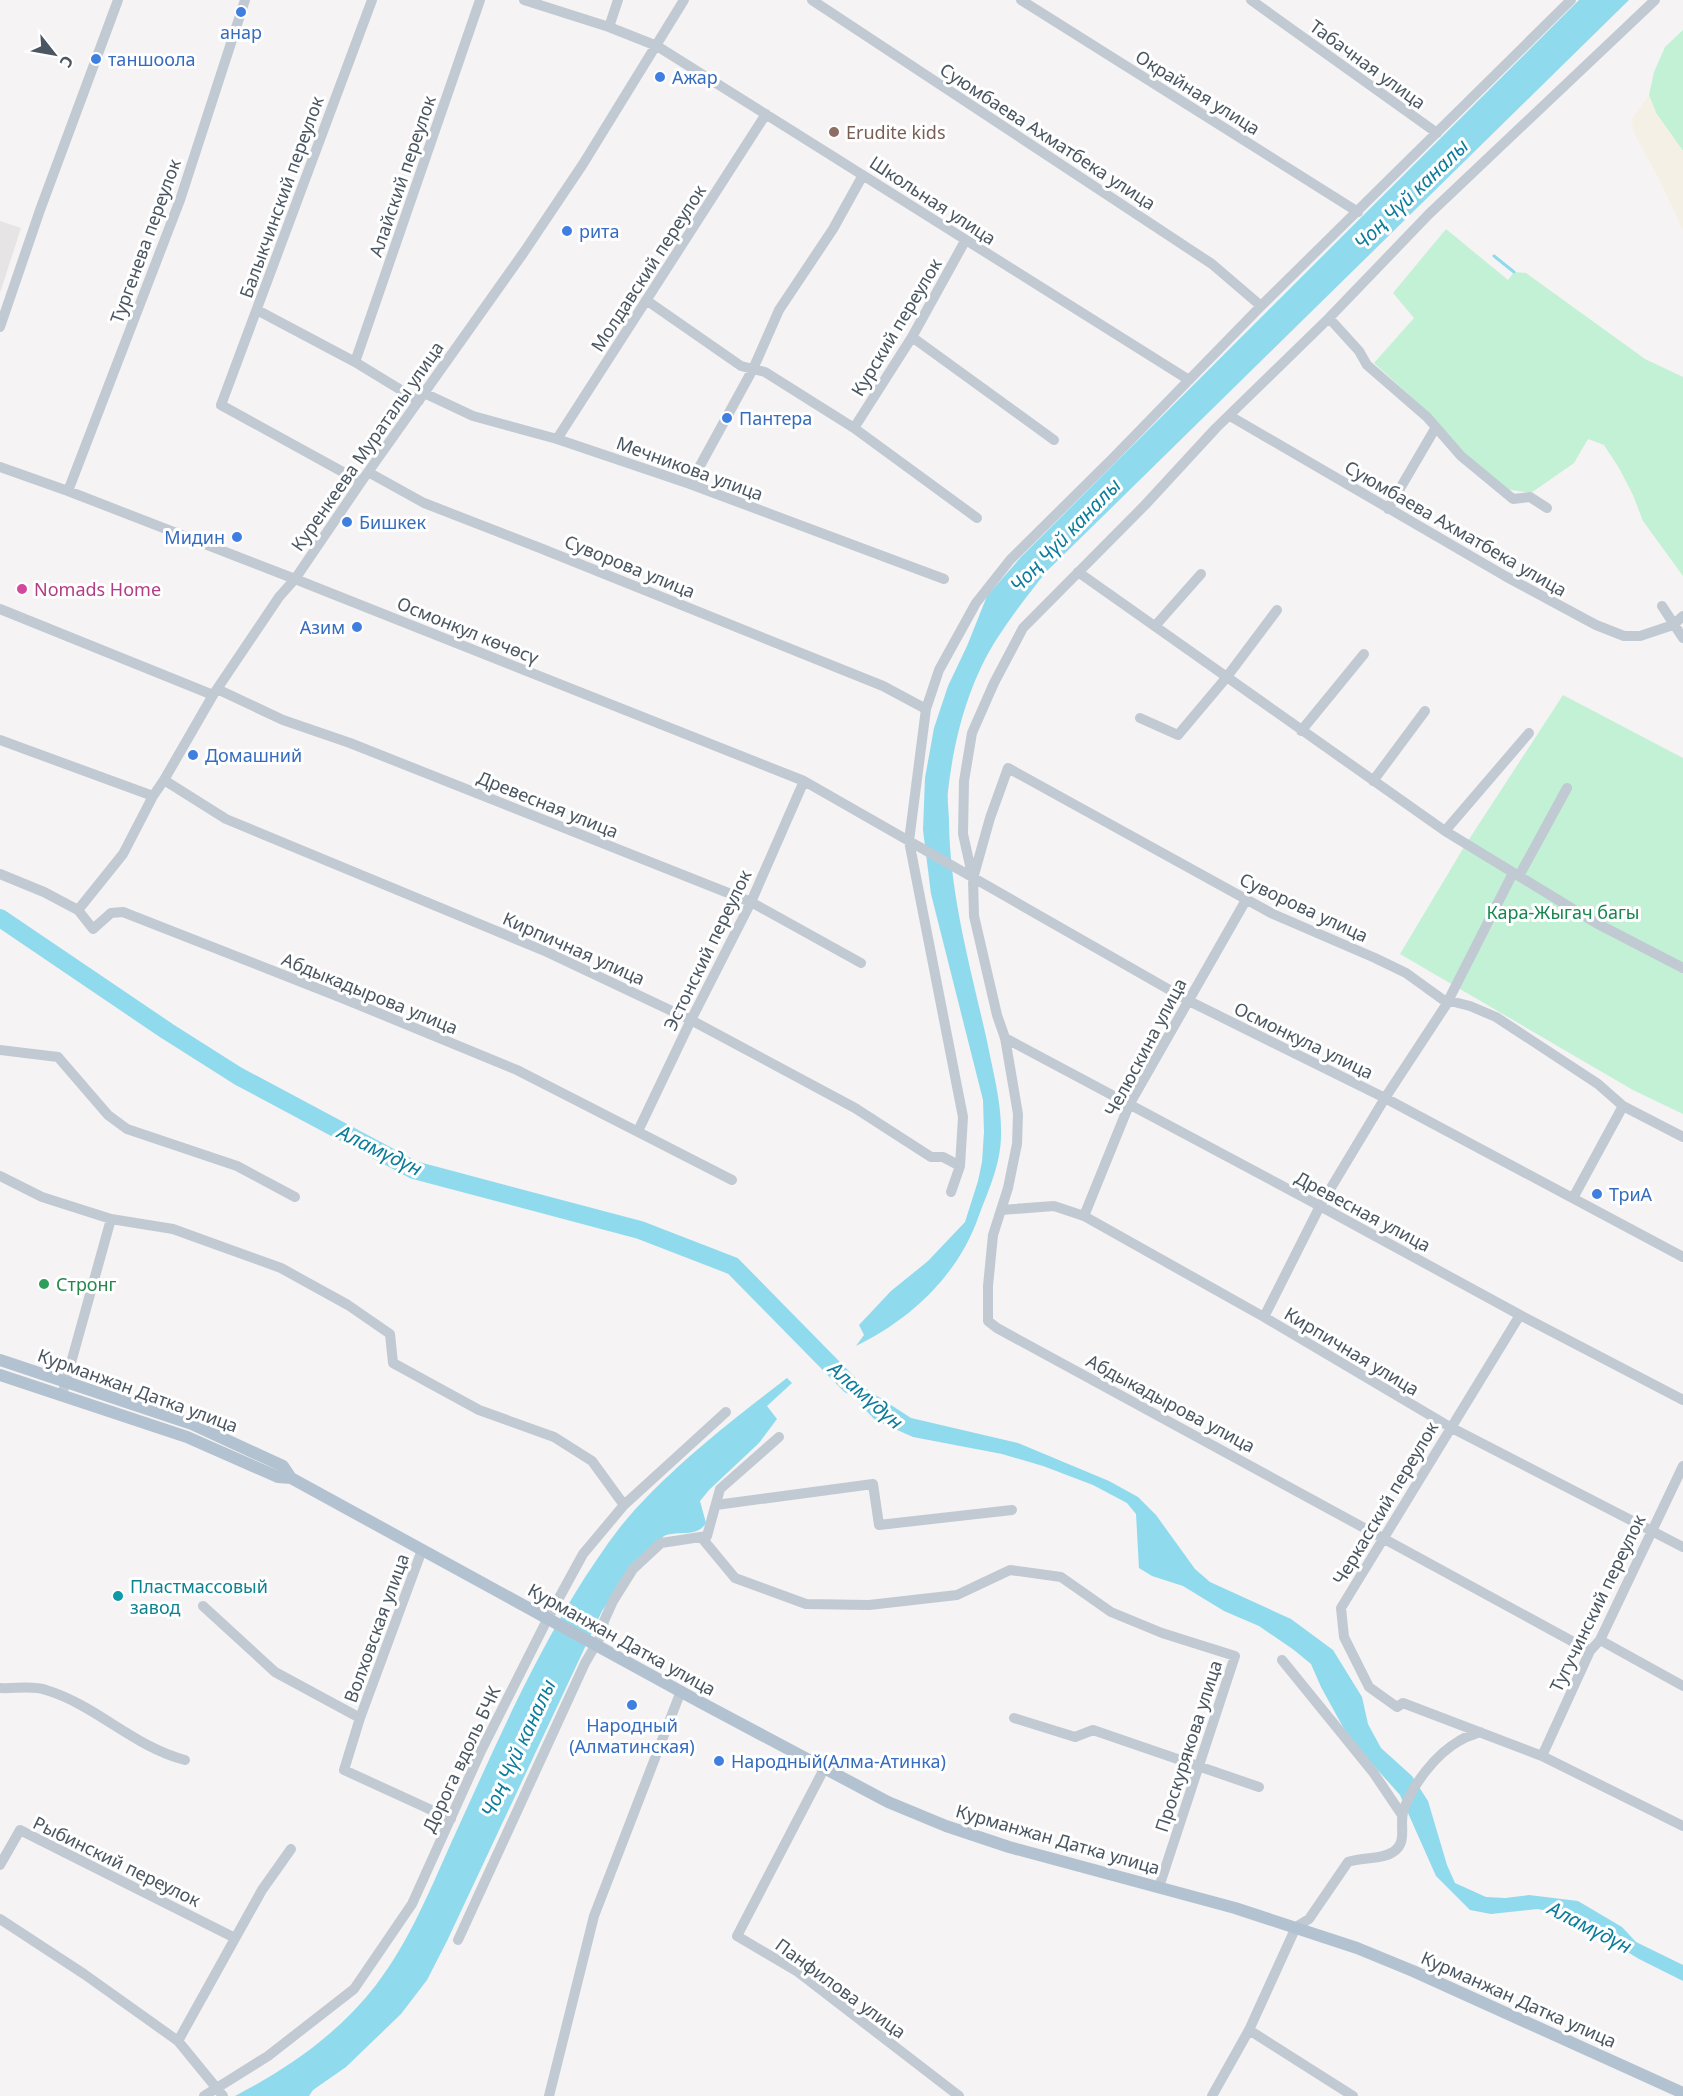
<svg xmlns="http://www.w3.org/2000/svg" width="1683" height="2096" font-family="'Noto Sans',sans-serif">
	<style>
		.education { fill: #e6e4e5 }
		.green { fill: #c3f1d5 }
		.sand { fill: #f5f0e5 }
		.water { fill: #90daee }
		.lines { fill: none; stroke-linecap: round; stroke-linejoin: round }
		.stream { stroke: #90daee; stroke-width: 3 }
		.river { stroke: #90daee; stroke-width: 18 }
		.minor { stroke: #c1cad2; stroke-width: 10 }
		.major { stroke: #b3c2d1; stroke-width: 12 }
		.shop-dot { fill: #3f7fe0; stroke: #fff; stroke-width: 2 }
		.education-dot { fill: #8d6e63; stroke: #fff; stroke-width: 2 }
		.hotel-dot { fill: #d1479c; stroke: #fff; stroke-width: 2 }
		.leisure-dot { fill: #2e9e5b; stroke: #fff; stroke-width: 2 }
		.culture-dot { fill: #0f9aa8; stroke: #fff; stroke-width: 2 }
		.labels { text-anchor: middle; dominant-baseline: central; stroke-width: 6; stroke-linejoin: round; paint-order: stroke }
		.shop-label { font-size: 18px; fill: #366cbe; stroke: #fff; text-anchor: start }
		.street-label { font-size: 18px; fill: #4a5661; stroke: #fff }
		.education-label { font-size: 18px; fill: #785e54; stroke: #fff; text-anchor: start }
		.hotel-label { font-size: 18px; fill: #b23c85; stroke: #fff; text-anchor: start }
		.park-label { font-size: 18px; fill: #17864f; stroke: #fff }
		.leisure-label { font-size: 18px; fill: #27864d; stroke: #fff; text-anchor: start }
		.culture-label { font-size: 18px; fill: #0d838f; stroke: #fff; text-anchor: start }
		.water-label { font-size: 20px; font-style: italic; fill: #0c7c9b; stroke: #fff }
	</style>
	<rect width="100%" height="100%" fill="#f5f3f3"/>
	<path class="education" d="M0,221L21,228L0,293Z"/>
	<path class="green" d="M1683,30V151L1656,113L1649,95L1654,72L1665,47Z
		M1446,229L1508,280L1514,272L1526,273L1645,359L1683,377V576L1643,521L1633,495L1619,468L1604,445L1588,439L1574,463L1531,493L1505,489L1467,457L1429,413L1374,363L1414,318L1393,293Z
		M1563,695L1683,758V1114L1633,1090L1400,954L1464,847Z"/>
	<path class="sand" d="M1649,95L1656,113L1683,151V230L1661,183L1635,135L1631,120Z"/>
	<path class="water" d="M1579,0H1629L1047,571C1030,592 1013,614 998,637C969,681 954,738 948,791C947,801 949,812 949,822C950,897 971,969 987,1041C993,1072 1002,1104 1001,1135C1001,1164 988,1191 978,1218C958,1275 910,1320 856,1346L864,1335L859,1325L891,1291L928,1261L965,1222L978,1181L982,1162L984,1132L983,1100L931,894L923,830L925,778L934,728L948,686L967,646L987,596L1021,557Z
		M840,1365L854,1381L911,1418L1018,1443L1109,1481L1138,1497L1156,1515L1195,1569L1210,1582L1291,1619L1333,1650L1362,1697L1368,1724L1381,1748L1412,1776L1428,1801L1447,1865L1455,1883L1486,1897L1505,1898L1529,1895L1578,1901L1622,1927L1636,1942L1683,1965V1981L1639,1959L1595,1932L1555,1912L1537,1909L1491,1914L1470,1910L1436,1876L1400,1795L1349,1738L1321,1687L1311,1664L1294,1650L1259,1626L1224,1611L1183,1586L1152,1576L1139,1568L1136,1514L1127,1503L1093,1485L1043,1466L1002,1454L913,1437L895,1429L875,1420L830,1372Z
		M787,1378L792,1383L767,1406L777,1419L759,1443L709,1490L700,1501L706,1523C697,1538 678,1530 664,1536L624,1579L602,1611L447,1941L427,1980L401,2014L346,2067L313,2090L309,2096H235C289,2068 339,2033 376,1985C409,1942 430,1890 452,1841C490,1758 526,1674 574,1595C588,1572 604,1548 621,1526C666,1471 731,1421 787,1378Z"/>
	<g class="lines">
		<path class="stream" d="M1494,256L1514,272"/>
		<path class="river" d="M0,918L167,1031L238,1076L414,1170L640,1230L733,1266L850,1385"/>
		<path class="minor" d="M524,0L609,27L657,46L1189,380
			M812,0L1212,264L1261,306
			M1021,0L1358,212
			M1251,0L1437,133
			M1655,0L1429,214L1329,318L1216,428L1145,505L1023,628L994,683L972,733L964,781L963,834L973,879L974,916L997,1015L1005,1038L1320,1206L1520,1315L1683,1400
			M609,27L618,0
			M646,300L741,366L765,372L854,428L977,518
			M257,310L355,362L419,401
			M1329,318L1359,351L1367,365L1427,417L1461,456L1513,499L1530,497L1547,508
			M0,327L40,210L118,0
			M912,337L1054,440
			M355,362L480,0
			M424,393L473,416L557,439L690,484L944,579
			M1230,416L1505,576L1596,625L1624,636H1640L1673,625L1683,616
			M854,428L912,337L965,241
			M557,439L766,114
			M0,467L68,491L295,579L804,781L1189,1001L1385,1098L1683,1257
			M368,472L424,503L540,548L883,686L926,709
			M361,482L221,405L372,0
			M690,484L753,369L779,310L833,229L863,175
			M68,491L180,200L245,0
			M1388,509L1436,427
			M1078,572L1445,831L1529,733
			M1662,606L1683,638
			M0,609L213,695
			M1155,626L1201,574
			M217,689L283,720L350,743L751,902L861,963
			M1140,718L1178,735L1226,678L1277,610
			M1301,731L1364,654
			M0,740L153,796
			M164,780L226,819L547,952L691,1020L855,1108L931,1157H943L960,1166
			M1373,781L1425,711
			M1445,831L1596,923L1683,968
			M0,874L44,892L78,910L93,929L111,913L123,912L342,998L517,1070L732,1180
			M974,875L990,818L1008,768L1273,914L1375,958L1406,973L1442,999L1470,1006L1496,1017L1598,1084L1623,1106L1683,1137
			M1519,876L1567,788
			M78,910L123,854L153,796L164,780L213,695L279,597L295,579L361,482L524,252L583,164L684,0
			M1005,1038L1018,1114L1017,1144L1008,1188L993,1235L988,1286V1321L997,1328L1590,1651
			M0,1050L58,1057L108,1115L127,1129L237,1166L295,1197
			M638,1131L691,1020L751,902L804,781
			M0,1176L42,1197L111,1219L173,1229L281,1268L348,1305L390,1334L393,1363L479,1410L554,1437L592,1461L624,1505
			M951,1192L960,1166L963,1117L909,841L926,709L939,670L976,603L1010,560L1113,458L1261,306L1571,0
			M1573,1198L1623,1106
			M1001,1210L1054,1206L1084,1216L1264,1317L1450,1427L1683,1547
			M1084,1216L1129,1105L1246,900
			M1520,1315L1341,1608L1344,1637L1369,1687L1397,1707L1403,1703L1542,1756L1683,1826
			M1264,1317L1320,1206L1385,1098L1446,1005L1513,873
			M62,1395L111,1219
			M716,1505L873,1484L879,1525L1012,1510
			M701,1537L735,1578L806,1604L869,1605L957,1595L1010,1570L1061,1577L1111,1612L1162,1633L1235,1656L1159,1887
			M422,1550L360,1718L344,1770L451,1819
			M203,1606L275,1672L360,1718
			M1600,1640L1683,1686
			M1282,1660L1373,1772L1402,1815
			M0,1688C14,1689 33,1685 46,1690C96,1705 134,1747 185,1760
			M1014,1718L1075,1737L1093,1730L1259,1787
			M1542,1756L1590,1651L1600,1640L1683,1466
			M824,1769L737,1936L798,1972L959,2096
			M0,1865L20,1830L235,1938
			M0,1919L84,1974L178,2041L223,2096
			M458,1940L585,1663L602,1634L604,1621L613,1601L633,1569L661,1543L707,1536L720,1489L779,1437
			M1249,2030L1353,2096
			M178,2041L262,1890L291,1849
			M204,2096L268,2056L354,1989L412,1904L481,1751L548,1618L583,1554L624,1505L726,1412
			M549,2096L594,1916L681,1691
			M1212,2096L1249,2030L1296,1927L1309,1919L1348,1862C1361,1857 1381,1860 1393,1852C1409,1842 1398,1824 1404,1809C1413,1784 1436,1754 1459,1741C1465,1737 1473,1735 1480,1732"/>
		<path class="major" d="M0,1360L192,1424L283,1466L291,1478
			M0,1375L187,1437L278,1477L291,1478L698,1701L888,1802L946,1826L1009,1847L1235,1908L1357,1948L1413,1971L1683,2093"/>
	</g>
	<g class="shop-dot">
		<circle cx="241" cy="12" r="6"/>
		<circle cx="96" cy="59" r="6"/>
		<circle cx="660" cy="77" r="6"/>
		<circle cx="567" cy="231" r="6"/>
		<circle cx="727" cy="418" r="6"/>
		<circle cx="347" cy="522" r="6"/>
		<circle cx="237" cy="537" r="6"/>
		<circle cx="357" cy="627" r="6"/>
		<circle cx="193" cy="755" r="6"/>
		<circle cx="1597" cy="1194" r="6"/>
		<circle cx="632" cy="1705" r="6"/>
		<circle cx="719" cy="1761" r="6"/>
	</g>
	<circle class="education-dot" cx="834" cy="132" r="6"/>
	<circle class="hotel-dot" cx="22" cy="589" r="6"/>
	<circle class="leisure-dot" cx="44" cy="1284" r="6"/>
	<circle class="culture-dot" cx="118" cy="1596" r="6"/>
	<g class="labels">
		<g class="shop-label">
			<text x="241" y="32" text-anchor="middle">анар</text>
			<text x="108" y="59">таншоола</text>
			<text x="672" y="77">Ажар</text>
			<text x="579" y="231">рита</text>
			<text x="739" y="418">Пантера</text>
			<text x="359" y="522">Бишкек</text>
			<text x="225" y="537" text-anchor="end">Мидин</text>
			<text x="345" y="627" text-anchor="end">Азим</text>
			<text x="205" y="755">Домашний</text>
			<text x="1609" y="1194">ТриА</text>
			<text x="632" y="1725" text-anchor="middle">Народный<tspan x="632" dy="21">(Алматинская)</tspan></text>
			<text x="731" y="1761">Народный(Алма-Атинка)</text>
		</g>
		<g class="street-label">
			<text transform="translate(1368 64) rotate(36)">Табачная улица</text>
			<text transform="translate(1198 92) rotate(32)">Окрайная улица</text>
			<text transform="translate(1048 136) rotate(33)">Суюмбаева Ахматбека улица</text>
			<text transform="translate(402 176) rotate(-71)">Алайский переулок</text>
			<text transform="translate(281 197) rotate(-70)">Балыкчинский переулок</text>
			<text transform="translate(933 200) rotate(33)">Школьная улица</text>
			<text transform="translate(145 241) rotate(-70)">Тургенева переулок</text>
			<text transform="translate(648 268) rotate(-57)">Молдавский переулок</text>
			<text transform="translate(896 327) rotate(-59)">Курский переулок</text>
			<text transform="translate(367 446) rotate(-55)">Куренкеева Мураталы улица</text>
			<text transform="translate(690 468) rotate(20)">Мечникова улица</text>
			<text transform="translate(1456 528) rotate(30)">Суюмбаева Ахматбека улица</text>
			<text transform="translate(630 566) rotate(22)">Суворова улица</text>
			<text transform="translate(468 630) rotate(22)">Осмонкул көчөсү</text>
			<text transform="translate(548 804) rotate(22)">Древесная улица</text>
			<text transform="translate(1304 907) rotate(25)">Суворова улица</text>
			<text transform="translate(574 948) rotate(24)">Кирпичная улица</text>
			<text transform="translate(707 950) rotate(-64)">Эстонский переулок</text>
			<text transform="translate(370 993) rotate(22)">Абдыкадырова улица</text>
			<text transform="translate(1304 1040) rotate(26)">Осмонкула улица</text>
			<text transform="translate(1145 1047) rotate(-62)">Челюскина улица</text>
			<text transform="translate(1363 1211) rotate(28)">Древесная улица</text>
			<text transform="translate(1352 1351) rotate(31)">Кирпичная улица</text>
			<text transform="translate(138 1390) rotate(20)">Курманжан Датка улица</text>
			<text transform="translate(1171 1403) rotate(28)">Абдыкадырова улица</text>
			<text transform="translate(1385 1503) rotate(-59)">Черкасский переулок</text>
			<text transform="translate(1597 1603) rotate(-64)">Тугучинский переулок</text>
			<text transform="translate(376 1628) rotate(-70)">Волховская улица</text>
			<text transform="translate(622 1639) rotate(29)">Курманжан Датка улица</text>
			<text transform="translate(1188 1746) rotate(-72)">Проскурякова улица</text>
			<text transform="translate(461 1759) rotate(-65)">Дорога вдоль БЧК</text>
			<text transform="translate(1058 1839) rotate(16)">Курманжан Датка улица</text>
			<text transform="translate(117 1861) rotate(26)">Рыбинский переулок</text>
			<text transform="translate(841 1988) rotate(36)">Панфилова улица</text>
			<text transform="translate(1519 1999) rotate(24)">Курманжан Датка улица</text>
		</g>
		<g class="education-label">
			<text x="846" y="132">Erudite kids</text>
		</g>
		<g class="hotel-label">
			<text x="34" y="589">Nomads Home</text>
		</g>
		<g class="park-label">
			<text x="1563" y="912">Кара-Жыгач багы</text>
		</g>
		<g class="leisure-label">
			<text x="56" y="1284">Стронг</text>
		</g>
		<g class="culture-label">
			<text x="130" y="1586">Пластмассовый<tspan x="130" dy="21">завод</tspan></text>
		</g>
		<g class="water-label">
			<text transform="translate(1411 194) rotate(-44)">Чоң Чүй каналы</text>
			<text transform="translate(1065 535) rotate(-46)">Чоң Чүй каналы</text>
			<text transform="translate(380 1150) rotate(26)">Аламүдүн</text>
			<text transform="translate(866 1395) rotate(41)">Аламүдүн</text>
			<text transform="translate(518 1748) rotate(-65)">Чоң Чүй каналы</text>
			<text transform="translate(1590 1927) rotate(27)">Аламүдүн</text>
		</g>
	</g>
	<g transform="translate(54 54) rotate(121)" stroke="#ffffff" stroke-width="4.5" paint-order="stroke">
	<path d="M0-4.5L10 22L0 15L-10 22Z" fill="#4a5661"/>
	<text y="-9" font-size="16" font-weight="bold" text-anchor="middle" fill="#4a5661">С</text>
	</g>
</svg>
